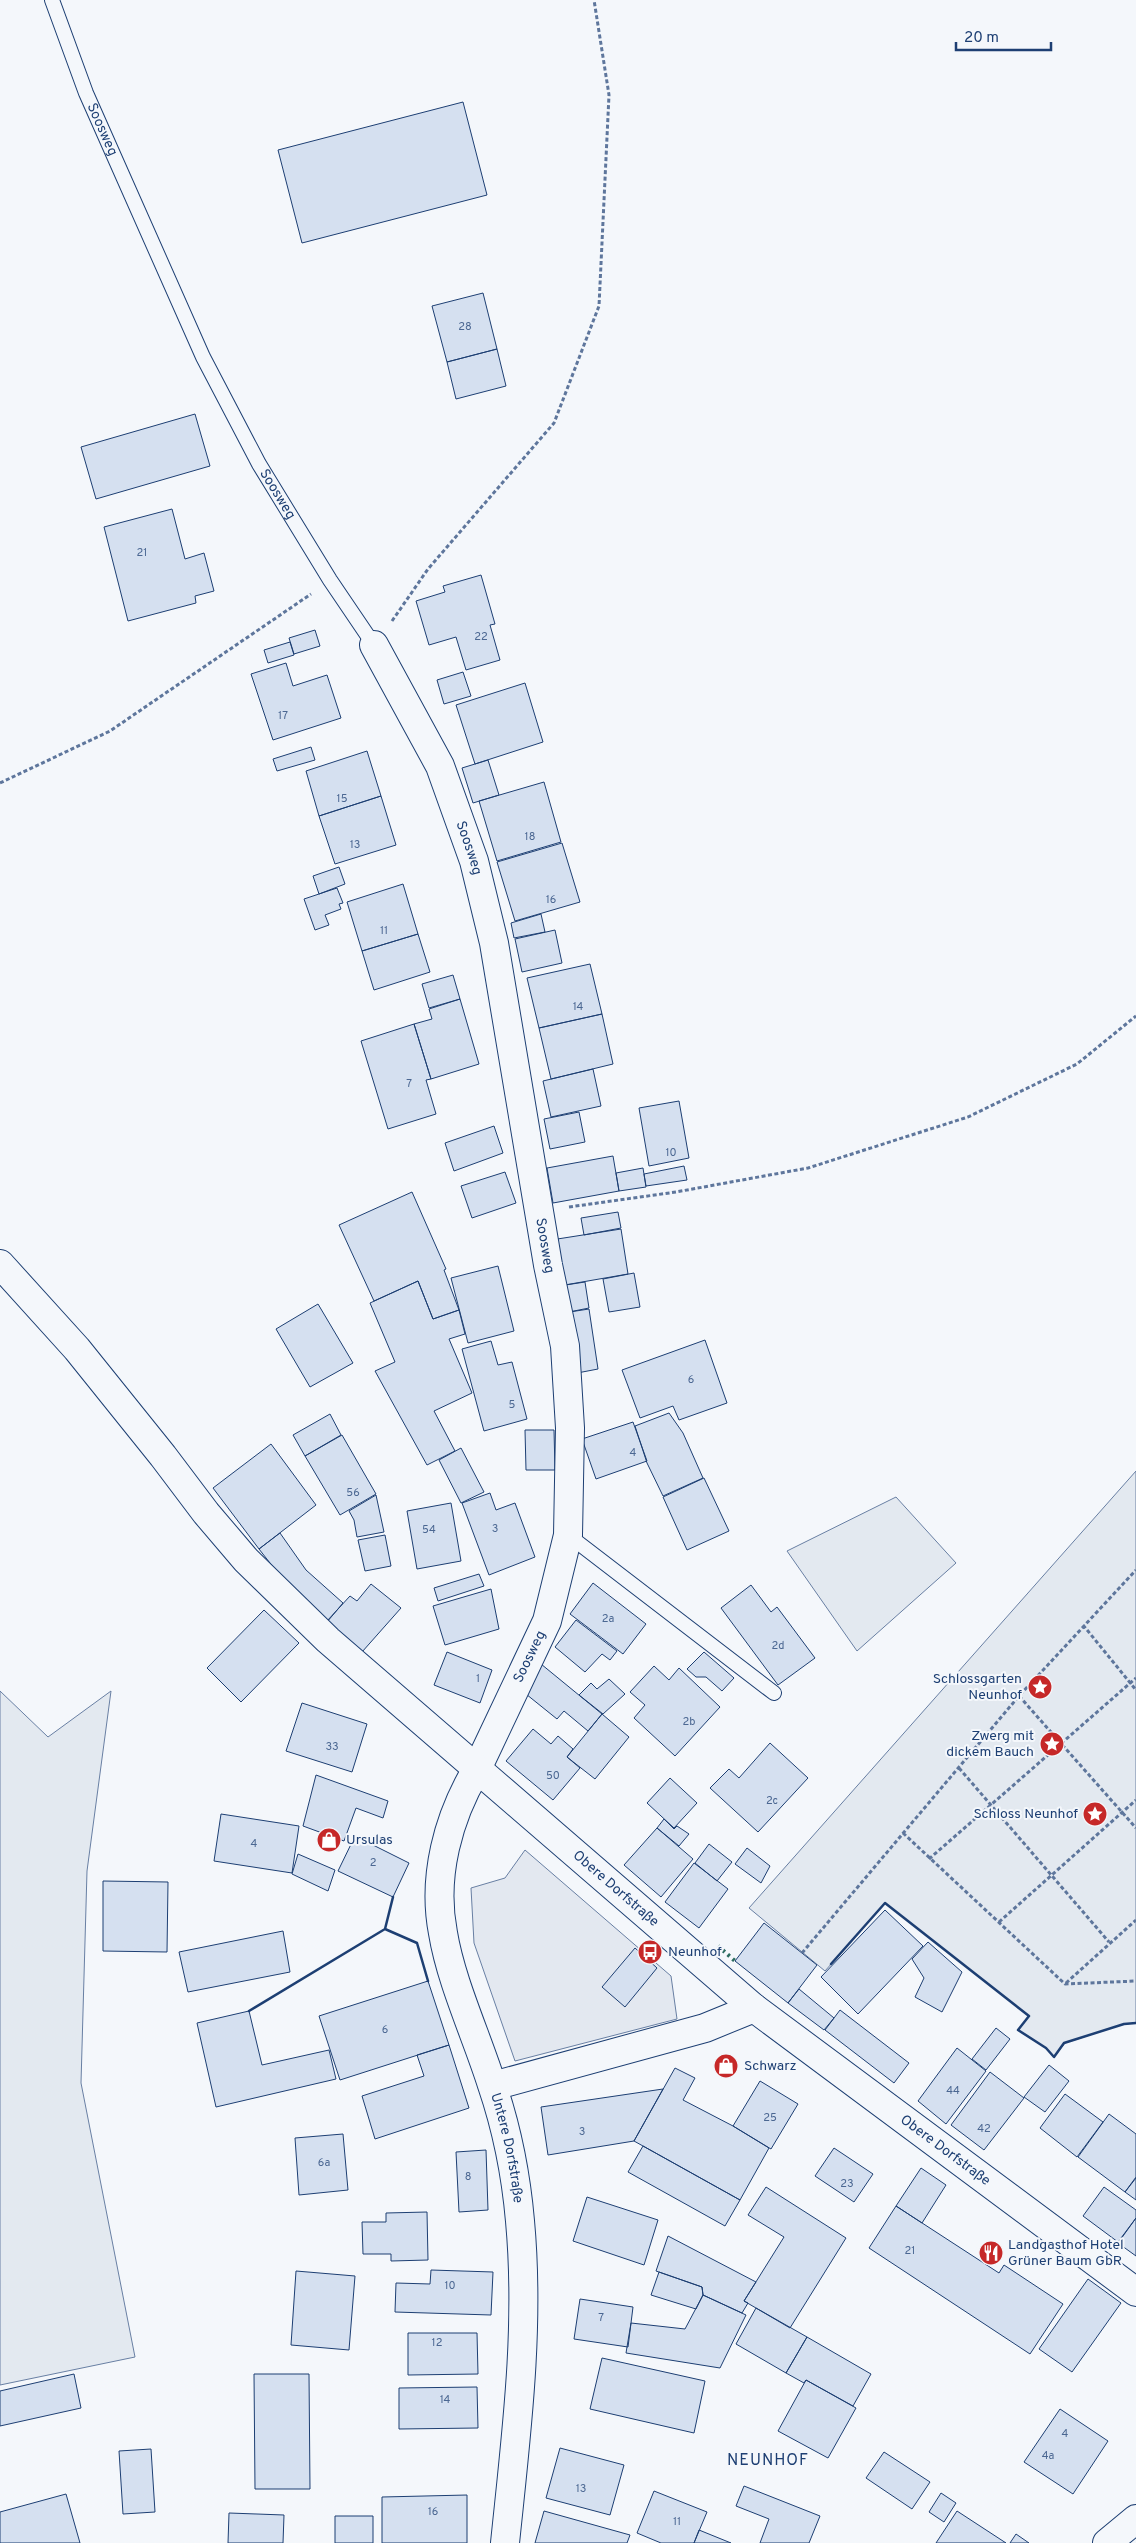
<svg xmlns="http://www.w3.org/2000/svg" width="1136" height="2543" font-family="Overpass,sans-serif">
	<style>
		.green { fill: #e3e9f0; stroke: #687fa3 }
		.parking { fill: #e3e8f0; stroke: #687fa3 }
		.building { fill: #d5e0f0; stroke: #1d3f73 }
		.lines { fill: none; stroke-linecap: round; stroke-linejoin: round }
		.lane-casing { stroke: #1d3f73; stroke-width: 16 }
		.street-casing { stroke: #1d3f73; stroke-width: 30 }
		.secondary-casing { stroke: #1d3f73; stroke-width: 30 }
		.path { stroke: #5e769c; stroke-width: 3; stroke-dasharray: 4 2.5; stroke-linecap: butt }
		.lane { stroke: #f4f7fb; stroke-width: 14 }
		.street { stroke: #f4f7fb; stroke-width: 28 }
		.secondary { stroke: #f4f7fb; stroke-width: 28 }
		.hedge { stroke: #2c6c60; stroke-width: 4; stroke-dasharray: 2.5 4; stroke-linecap: butt }
		.wall { stroke: #1d3f73; stroke-width: 2.5 }
		.labels { text-anchor: middle; dominant-baseline: central; stroke-width: 4; stroke-linejoin: round; paint-order: stroke }
		.number-label { font-size: 11px; fill: #4b6792 }
		.street-label { font-size: 14px; fill: #1d3f73; stroke: #f4f7fb }
		.poi-label { font-size: 14px; fill: #1d3f73; stroke: #f4f7fb; text-anchor: start }
		.quarter-label { font-size: 16px; letter-spacing: 1px; fill: #1d3f73; stroke: #f4f7fb }
	</style>
	<rect width="100%" height="100%" fill="#f4f7fb"/>
	<path class="green" d="M1136,1471V2023L1124,2024L1065,2043L1054,2057L1046,2048L1018,2030L1029,2016L885,1903L825,1971L749,1908Z
		M896,1497L956,1563L857,1651L787,1551Z
		M0,1691L48,1737L111,1691L87,1871L81,2083L135,2357L0,2385Z"/>
	<path class="parking" d="M525,1850L671,1976L677,2019L515,2061L474,1943L471,1888L505,1878Z"/>
	<path class="building" d="M463,102L487,195L302,243L278,150Z
		M483,293L497,349L447,362L432,306Z
		M497,349L506,386L456,399L447,362Z
		M195,414L210,466L96,499L81,447Z
		M172,509L185,559L204,553L214,591L195,596L196,603L128,621L104,527Z
		M481,575L495,624L490,625L500,660L466,670L456,637L429,645L416,601L445,592L443,586Z
		M315,630L320,646L294,654L289,638Z
		M290,642L294,655L268,663L264,650Z
		M286,663L293,686L327,675L341,718L273,740L251,674Z
		M463,672L471,696L444,704L437,680Z
		M525,683L543,742L475,764L456,705Z
		M311,747L315,760L277,771L273,759Z
		M367,751L381,796L319,816L306,771Z
		M488,760L499,795L473,803L462,768Z
		M544,782L561,842L497,861L479,801Z
		M381,796L396,845L335,864L319,816Z
		M562,843L580,902L515,921L497,862Z
		M339,867L345,884L319,894L313,876Z
		M403,884L418,934L362,951L347,902Z
		M337,888L343,903L339,904L341,909L325,915L329,925L315,930L304,899Z
		M541,914L545,932L514,938L511,923Z
		M555,930L562,963L522,972L515,939Z
		M418,934L430,972L374,990L362,951Z
		M590,964L602,1014L539,1028L527,978Z
		M453,975L460,999L429,1008L422,984Z
		M460,999L479,1064L431,1079L414,1024L432,1019L429,1009Z
		M602,1014L613,1064L551,1079L539,1028Z
		M414,1024L431,1079L426,1080L436,1114L388,1129L361,1041Z
		M593,1069L601,1106L551,1117L543,1081Z
		M679,1101L689,1158L649,1166L639,1108Z
		M579,1112L585,1142L550,1149L544,1119Z
		M494,1126L503,1153L454,1171L445,1143Z
		M613,1156L619,1191L553,1203L547,1168Z
		M684,1166L687,1180L646,1186L644,1174Z
		M643,1168L646,1187L619,1191L616,1173Z
		M505,1172L516,1203L472,1218L461,1186Z
		M412,1192L446,1269L444,1270L459,1310L433,1319L418,1281L374,1301L339,1225Z
		M618,1212L621,1228L584,1235L581,1218Z
		M621,1229L628,1274L559,1286L551,1240Z
		M498,1266L514,1331L468,1343L451,1278Z
		M634,1273L640,1307L609,1312L603,1279Z
		M418,1281L433,1319L459,1310L465,1334L449,1339L472,1393L434,1411L455,1451L427,1465L375,1371L395,1362L370,1303Z
		M585,1282L589,1308L564,1313L559,1286Z
		M318,1304L353,1363L310,1387L276,1329Z
		M589,1309L598,1369L572,1374L563,1313Z
		M705,1340L727,1403L679,1420L673,1406L640,1418L622,1370Z
		M491,1341L498,1365L512,1362L527,1419L484,1431L462,1349Z
		M669,1413L683,1433L703,1478L663,1496L647,1463L635,1426Z
		M330,1414L341,1435L305,1456L293,1435Z
		M633,1422L647,1461L596,1479L582,1439Z
		M525,1430H554L555,1470H526Z
		M342,1435L376,1494L340,1515L305,1456Z
		M271,1444L316,1505L259,1549L213,1488Z
		M461,1448L484,1492L461,1503L439,1460Z
		M704,1478L729,1531L687,1550L663,1497Z
		M490,1493L496,1510L515,1503L535,1557L489,1575L462,1503Z
		M376,1495L384,1532L357,1537L354,1520L349,1511Z
		M451,1503L461,1561L417,1569L407,1511Z
		M280,1533L306,1570L343,1603L327,1622L288,1586L259,1549Z
		M385,1535L391,1566L365,1571L358,1540Z
		M479,1574L484,1586L438,1601L434,1588Z
		M593,1583L646,1624L623,1654L570,1614Z
		M371,1584L401,1608L362,1652L327,1621L350,1596L357,1601Z
		M751,1585L771,1612L777,1607L815,1658L778,1685L721,1608Z
		M491,1589L499,1629L445,1645L433,1606Z
		M264,1610L299,1643L241,1702L207,1668Z
		M576,1620L617,1651L610,1660L602,1654L585,1672L555,1647Z
		M447,1652L492,1670L480,1703L434,1685Z
		M704,1652L734,1678L722,1691L706,1677H696L687,1669Z
		M541,1664L602,1714L588,1731L564,1711L557,1719L521,1690Z
		M654,1666L669,1680L679,1668L720,1707L675,1756L634,1718L645,1705L630,1692Z
		M609,1679L625,1694L603,1714L579,1695L591,1683L597,1689Z
		M302,1703L367,1724L352,1772L286,1751Z
		M602,1714L629,1737L595,1779L567,1757Z
		M533,1729L551,1744L558,1736L573,1749L567,1757L580,1768L553,1800L506,1761Z
		M770,1743L808,1778L758,1832L710,1788L729,1769L739,1778Z
		M316,1775L388,1801L383,1818L356,1808L344,1841L303,1826Z
		M670,1778L697,1803L674,1828L647,1803Z
		M221,1814L299,1826L292,1873L214,1861Z
		M664,1819L674,1829L677,1826L689,1834L679,1846L657,1828Z
		M657,1828L693,1859L661,1897L624,1865Z
		M355,1836L409,1863L393,1897L338,1871Z
		M709,1844L732,1862L717,1881L695,1863Z
		M747,1848L770,1866L761,1883L735,1864Z
		M298,1854L335,1870L328,1891L292,1874Z
		M694,1863L728,1889L699,1928L665,1902Z
		M103,1881L168,1882L167,1952L103,1951Z
		M885,1910L923,1946L858,2014L821,1977Z
		M764,1923L817,1965L788,2003L735,1961Z
		M283,1931L290,1972L188,1992L179,1952Z
		M928,1942L962,1972L942,2012L915,1997L924,1978L912,1959Z
		M635,1948L657,1968L625,2007L602,1987Z
		M428,1981L449,2045L340,2080L319,2016Z
		M799,1989L834,2018L824,2030L788,2003Z
		M840,2010L909,2063L894,2083L825,2030Z
		M249,2011L262,2065L329,2050L336,2079L216,2107L197,2023Z
		M996,2028L1010,2039L986,2070L972,2059Z
		M449,2045L469,2108L375,2139L362,2096L424,2076L417,2055Z
		M957,2048L986,2071L946,2124L918,2101Z
		M1049,2065L1069,2081L1045,2112L1024,2097Z
		M675,2068L695,2078L683,2100L733,2126L769,2148L740,2200L634,2141Z
		M990,2072L1024,2098L984,2150L951,2125Z
		M760,2081L798,2104L771,2149L733,2126Z
		M663,2089L634,2141L548,2155L541,2107Z
		M1065,2094L1103,2122L1077,2157L1040,2128Z
		M1109,2114L1136,2134V2177L1125,2192L1078,2157Z
		M343,2134L348,2190L299,2195L295,2138Z
		M643,2146L740,2200L725,2226L628,2172Z
		M834,2148L873,2174L854,2202L815,2176Z
		M486,2150L488,2210L459,2212L456,2152Z
		M921,2168L946,2185L922,2223L896,2206Z
		M1136,2178V2200L1125,2192Z
		M766,2187L846,2238L790,2328L744,2301L784,2237L748,2215Z
		M1104,2187L1136,2210V2218L1118,2242L1083,2216Z
		M587,2197L658,2220L644,2265L573,2241Z
		M896,2206L999,2273L1004,2265L1063,2304L1030,2354L869,2248Z
		M427,2212L428,2260L391,2261V2254H363L362,2222H386V2213Z
		M1136,2218V2256L1118,2243Z
		M668,2236L756,2282L744,2301L748,2303L742,2313L703,2295L702,2287L656,2271Z
		M431,2270L493,2272L491,2315L395,2312L396,2283L430,2284Z
		M296,2271L355,2276L349,2350L291,2345Z
		M659,2272L702,2287L703,2295L696,2309L651,2295Z
		M1088,2279L1121,2303L1072,2372L1039,2349Z
		M703,2295L746,2315L720,2368L626,2353L631,2323L685,2329Z
		M580,2299L633,2307L628,2347L574,2339Z
		M756,2308L807,2337L786,2373L736,2344Z
		M408,2333H477L478,2374L408,2375Z
		M807,2337L871,2374L853,2406L806,2380L804,2383L786,2373Z
		M602,2358L705,2381L694,2433L590,2409Z
		M74,2374L81,2408L0,2426V2391Z
		M254,2374H309L310,2489H255Z
		M806,2380L856,2408L828,2458L778,2431Z
		M477,2387L478,2428L399,2429V2388Z
		M1060,2409L1108,2441L1073,2494L1024,2462Z
		M560,2448L624,2465L610,2515L546,2498Z
		M151,2449L155,2512L123,2514L119,2451Z
		M884,2452L930,2482L912,2509L866,2478Z
		M744,2486L820,2516L809,2543H760L769,2519L736,2506Z
		M654,2491L707,2512L694,2543H661L637,2533Z
		M941,2493L956,2503L944,2522L929,2512Z
		M66,2494L80,2543H0V2512Z
		M467,2495V2543H382V2497Z
		M544,2511L630,2535L627,2543H535Z
		M957,2511L1006,2543H936Z
		M229,2513L284,2515L283,2543H228Z
		M335,2516H373V2543H335Z
		M699,2530L731,2543H694Z
		M1016,2534L1029,2543H1010Z"/>
	<g class="lines">
		<defs>
			<g id="lane">
				<path id="s1" d="M52,0L86,93L203,357L259,464L330,580L374,645"/>
				<path d="M568,1535L774,1693"/>
			</g>
			<g id="street">
				<path id="s2" d="M374,645L440,766L474,861L494,943L548,1265L565,1346L570,1428L568,1535L547,1621L477,1769"/>
				<path d="M493,2086L705,2028L754,2008"/>
				<path d="M1107,2543L1136,2519"/>
			</g>
			<g id="secondary">
				<path id="s3" d="M0,1264L77,1349L163,1456L206,1513L246,1560L328,1640L754,2008L1136,2292"/>
				<path id="s4" d="M477,1769C448,1817 432,1877 443,1933C451,1982 477,2037 492,2085C507,2129 516,2175 520,2221C530,2329 516,2436 505,2543"/>
			</g>
		</defs>
		<use href="#lane" class="lane-casing"/>
		<use href="#street" class="street-casing"/>
		<use href="#secondary" class="secondary-casing"/>
		<path class="path" d="M392,621L428,569L554,423L599,306L609,95L594,0
			M0,783L110,731L311,594
			M569,1207L676,1192L808,1168L968,1117L1077,1064L1136,1016
			M1083,1625L1136,1690
			M1019,1696L1136,1828
			M959,1768L1109,1942
			M903,1833L1065,1984L1136,1981
			M929,1859L1136,1678
			M999,1922L1136,1800
			M802,1953L1019,1696L1136,1570
			M1066,1983L1136,1920"/>
		<use href="#lane" class="lane"/>
		<use href="#street" class="street"/>
		<use href="#secondary" class="secondary"/>
		<path class="hedge" d="M718,1946L735,1961"/>
		<path class="wall" d="M385,1929L393,1897
			M831,1964L885,1903L1029,2016L1018,2030L1046,2048L1054,2057L1064,2043L1124,2024L1136,2023
			M249,2011L385,1929L417,1943L428,1981"/>
	</g>
	<defs>
		<symbol id="sight-disc" viewBox="-11 -11 22 22"><circle r="9.5" fill="#c62828" stroke="#f4f7fb"/><path d="M0-6L1.8-2.2L6-1.7L2.9 1.2L3.7 5.4L0 3.3L-3.7 5.4L-2.9 1.2L-6-1.7L-1.8-2.2Z" fill="#fff"/></symbol>
		<symbol id="shop-disc" viewBox="-11 -11 22 22"><circle r="9.5" fill="#c62828" stroke="#f4f7fb"/><path d="M-5-2.5h2.3a2.7 3.5 0 0 1 5.4 0H5L5.5 6h-11ZM-1.5-2.5h3a1.5 2.3 0 0 0-3 0Z" fill="#fff"/></symbol>
		<symbol id="bus-disc" viewBox="-11 -11 22 22"><circle r="9.5" fill="#c62828" stroke="#f4f7fb"/><path d="M-5-6H5V4H4V6H2V4H-2V6H-4V4H-5ZM-3.5-4V0h7V-4ZM-3.5 1.2v1.5H-2V1.2ZM2 1.2v1.5H3.5V1.2Z" fill="#fff"/></symbol>
		<symbol id="restaurant-disc" viewBox="-11 -11 22 22"><circle r="9.5" fill="#c62828" stroke="#f4f7fb"/><path d="M-5-6h1v4h1v-4h1v4h1v-4h1v5L-1.5 .5V6h-2V.5L-5-1ZM5-6V6H3V1.5H1.5Q1.5-4 5-6Z" fill="#fff"/></symbol>
	</defs>
	<g fill-rule="evenodd">
		<use href="#sight-disc" x="1026" y="1673" width="28" height="28"/>
		<use href="#sight-disc" x="1038" y="1730" width="28" height="28"/>
		<use href="#sight-disc" x="1081" y="1800" width="28" height="28"/>
		<use href="#shop-disc" x="315" y="1826" width="28" height="28"/>
		<use href="#bus-disc" x="636" y="1938" width="28" height="28"/>
		<use href="#shop-disc" x="712" y="2052" width="28" height="28"/>
		<use href="#restaurant-disc" x="977" y="2239" width="28" height="28"/>
	</g>
	<g class="labels">
		<g class="number-label">
			<text x="465" y="327">28</text>
			<text x="142" y="553">21</text>
			<text x="481" y="637">22</text>
			<text x="283" y="716">17</text>
			<text x="342" y="799">15</text>
			<text x="530" y="837">18</text>
			<text x="355" y="845">13</text>
			<text x="551" y="900">16</text>
			<text x="384" y="931">11</text>
			<text x="578" y="1007">14</text>
			<text x="409" y="1084">7</text>
			<text x="671" y="1153">10</text>
			<text x="691" y="1380">6</text>
			<text x="512" y="1405">5</text>
			<text x="633" y="1453">4</text>
			<text x="353" y="1493">56</text>
			<text x="495" y="1529">3</text>
			<text x="429" y="1530">54</text>
			<text x="608" y="1619">2a</text>
			<text x="778" y="1646">2d</text>
			<text x="478" y="1679">1</text>
			<text x="689" y="1722">2b</text>
			<text x="332" y="1747">33</text>
			<text x="553" y="1776">50</text>
			<text x="772" y="1801">2c</text>
			<text x="254" y="1844">4</text>
			<text x="373" y="1863">2</text>
			<text x="385" y="2030">6</text>
			<text x="953" y="2091">44</text>
			<text x="770" y="2118">25</text>
			<text x="984" y="2129">42</text>
			<text x="582" y="2132">3</text>
			<text x="324" y="2163">6a</text>
			<text x="468" y="2177">8</text>
			<text x="847" y="2184">23</text>
			<text x="910" y="2251">21</text>
			<text x="450" y="2286">10</text>
			<text x="601" y="2318">7</text>
			<text x="437" y="2343">12</text>
			<text x="445" y="2400">14</text>
			<text x="1065" y="2434">4</text>
			<text x="1048" y="2456">4a</text>
			<text x="581" y="2489">13</text>
			<text x="433" y="2512">16</text>
			<text x="677" y="2522">11</text>
		</g>
		<g class="street-label">
			<text stroke="none"><textPath href="#s1" startOffset="139">Soosweg</textPath></text>
			<text stroke="none"><textPath href="#s1" startOffset="544">Soosweg</textPath></text>
			<text stroke="none"><textPath href="#s2" startOffset="225">Soosweg</textPath></text>
			<text stroke="none"><textPath href="#s2" startOffset="630">Soosweg</textPath></text>
			<text transform="translate(530 1657) rotate(-64)">Soosweg</text>
			<text stroke="none"><textPath href="#s3" startOffset="880">Obere Dorfstraße</textPath></text>
			<text stroke="none"><textPath href="#s4" startOffset="396">Untere Dorfstraße</textPath></text>
			<text stroke="none"><textPath href="#s3" startOffset="1301">Obere Dorfstraße</textPath></text>
		</g>
		<g class="poi-label">
			<text x="1022" y="1679" text-anchor="end">Schlossgarten<tspan x="1022" dy="16">Neunhof</tspan></text>
			<text x="1034" y="1736" text-anchor="end">Zwerg mit<tspan x="1034" dy="16">dickem Bauch</tspan></text>
			<text x="1078" y="1814" text-anchor="end">Schloss Neunhof</text>
			<text x="346" y="1840">Ursulas</text>
			<text x="668" y="1952">Neunhof</text>
			<text x="744" y="2066">Schwarz</text>
			<text x="1008" y="2245">Landgasthof Hotel<tspan x="1008" dy="16">Grüner Baum GbR</tspan></text>
		</g>
		<g class="quarter-label">
			<text x="768" y="2461">NEUNHOF</text>
		</g>
	</g>
	<path d="M956 42v8h95v-8" fill="none" stroke="#1d3f73" stroke-width="2.5"/>
	<text x="964" y="42" font-size="15" fill="#1d3f73" stroke="#f4f7fb" stroke-width="4" paint-order="stroke">20 m</text>
</svg>
